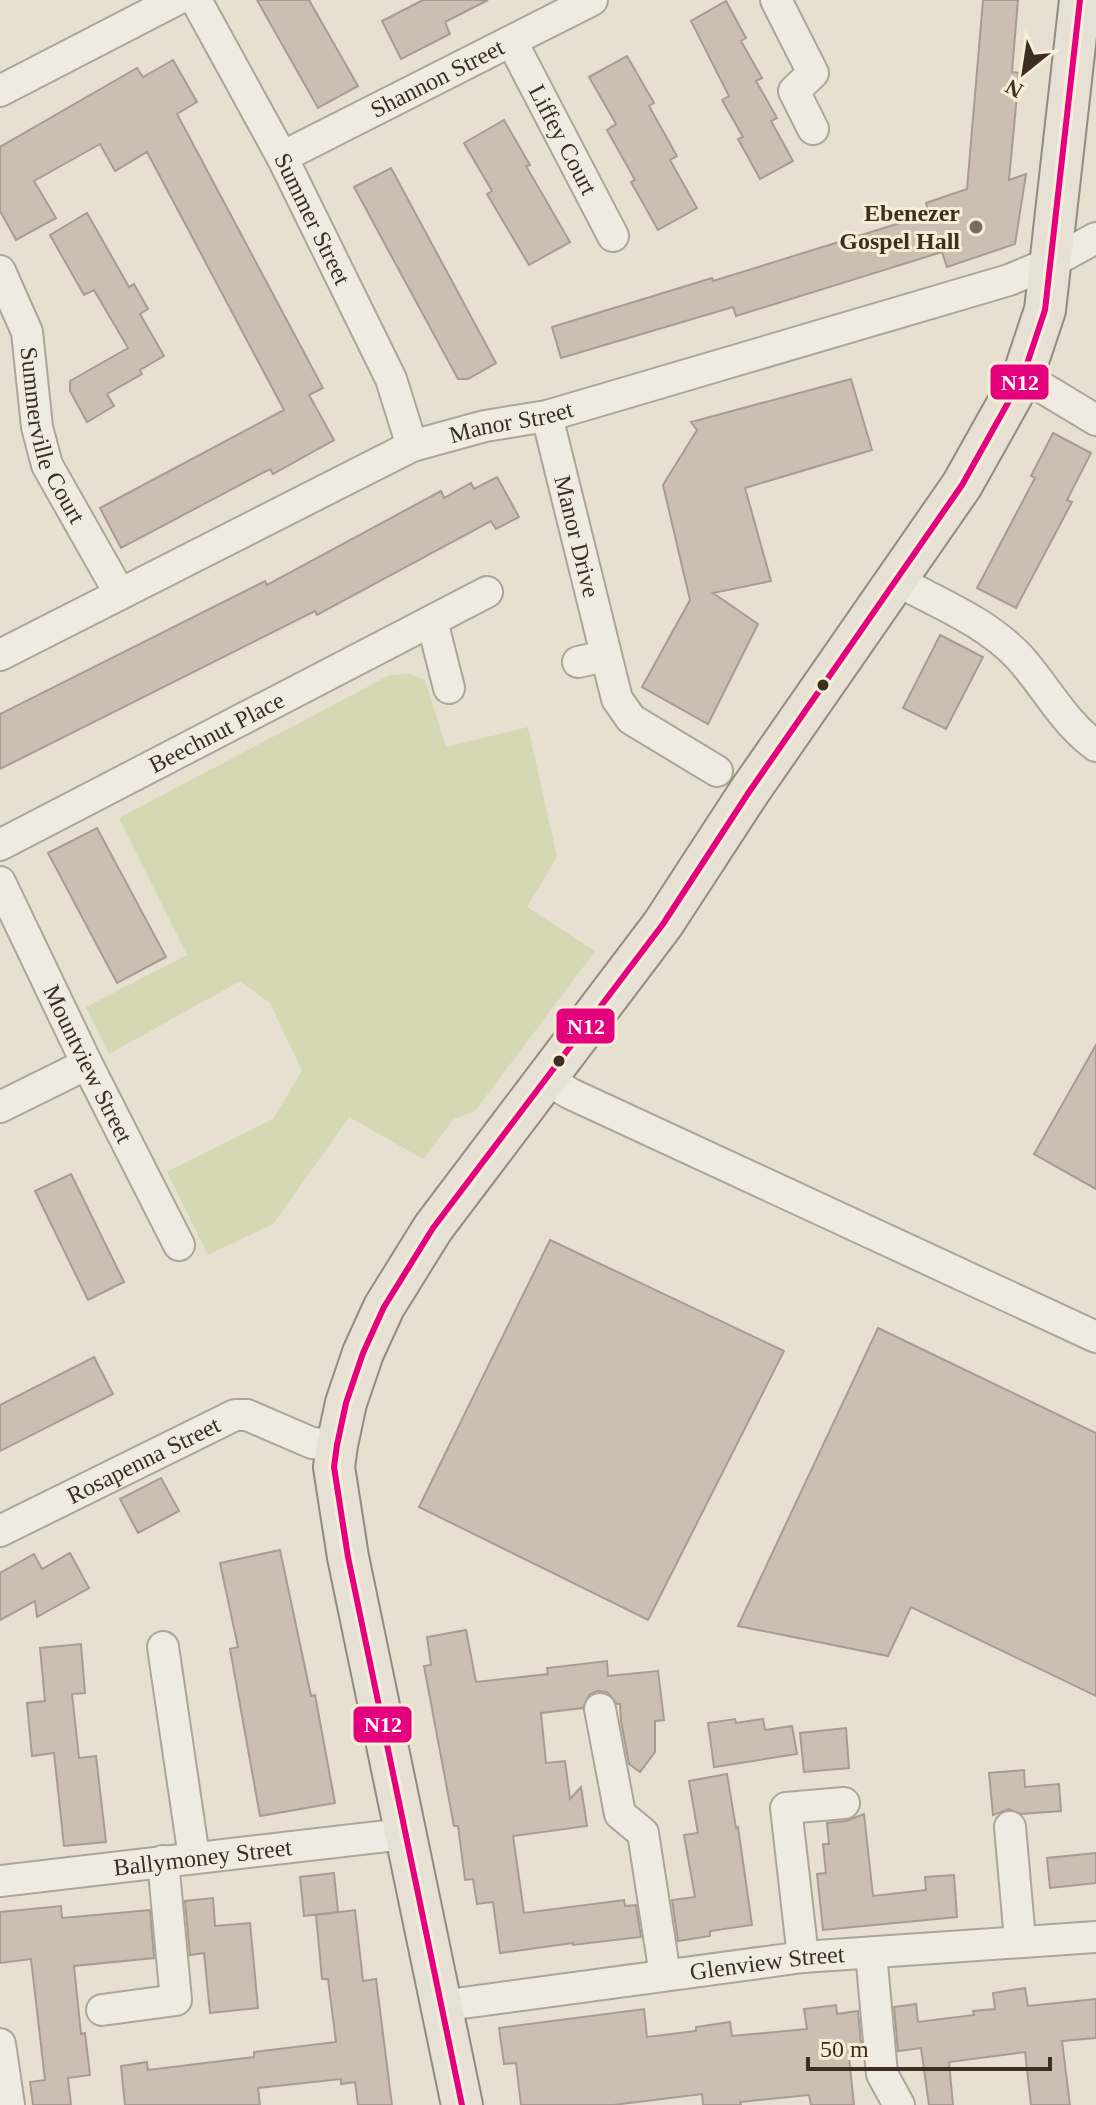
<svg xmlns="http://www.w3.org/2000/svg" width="1096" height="2105" font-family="'Times New Roman',serif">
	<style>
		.green { fill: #d6d7b3 }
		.building { fill: #cbbfb2; stroke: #a89c90; stroke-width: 2 }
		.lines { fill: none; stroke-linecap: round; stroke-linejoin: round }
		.minor-casing { stroke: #ada599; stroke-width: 34 }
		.major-casing { stroke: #928b80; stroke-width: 44 }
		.minor { stroke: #efebe3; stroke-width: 30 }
		.major { stroke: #e6e1d4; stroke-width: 40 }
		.bus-1-casing { stroke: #f7eed8; stroke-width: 12 }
		.bus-1 { stroke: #e5007d; stroke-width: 6 }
		.poi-dot { fill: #786c5e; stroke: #f7eed8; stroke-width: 3 }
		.bus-dot { fill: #3d2e20; stroke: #f7eed8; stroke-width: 3 }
		.labels { text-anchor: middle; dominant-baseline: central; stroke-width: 6; stroke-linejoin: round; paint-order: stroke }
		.street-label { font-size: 24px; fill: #3d2e20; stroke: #f7eed8 }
		.poi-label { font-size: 24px; font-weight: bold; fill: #3d2e20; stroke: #f7eed8; text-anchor: end }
		.line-badge { stroke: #f7eed8; stroke-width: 3 }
		.badge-label { font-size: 22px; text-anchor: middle; font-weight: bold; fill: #fff }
	</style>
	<rect width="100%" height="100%" fill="#e7e0d1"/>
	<path class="green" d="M410,674L425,680L446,747L528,727L557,857L527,907L595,951L475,1111L454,1119L423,1159L349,1117L273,1224L208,1255L167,1172L273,1119L302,1071L270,1003L240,981L109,1054L86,1007L187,955L119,818L390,675Z"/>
	<path class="building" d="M257,0H309L358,86L318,108Z
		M423,0H488L445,22L450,34L401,59L382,21Z
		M983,0H1018L1012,72L1019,73L1009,180L1026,174L1015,244L947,267L942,252L736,316L733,307L561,358L552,327L712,278L713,281L929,214L926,203L967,189Z
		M726,1L746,38L741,41L762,78L756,81L777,118L771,121L793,161L760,179L738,139L743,137L722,100L729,96L691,21Z
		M627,56L654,103L649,106L677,156L670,160L697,208L658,230L631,182L635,180L607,130L616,124L589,77Z
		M173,60L197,102L177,114L323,388L309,395L334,440L273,474L270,469L121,548L100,508L284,410L147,152L115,171L100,144L34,181L56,218L16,240L0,211V147L137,68L143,77Z
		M504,120L530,165L526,166L570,242L529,265L487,194L492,191L464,143Z
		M391,168L496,363L468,379H458L354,187Z
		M87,213L129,287L134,284L148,309L140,314L164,356L140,370L142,374L107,394L114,406L87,422L70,391V381L128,348L94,290L84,295L50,235Z
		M851,379L872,450L745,488L771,581L713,593L758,624L708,724L642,687L690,600L663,485L697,430L691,422Z
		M1053,433L1091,453L1067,500L1072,502L1016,608L977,588L1035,478L1031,476Z
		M497,477L519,517L496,529L491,521L317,615L315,611L0,769V714L265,581L267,585L441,491L444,498L471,483L474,489Z
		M940,635L983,657L946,729L903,708Z
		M97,828L166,957L117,983L48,853Z
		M1096,1045V1189L1034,1154Z
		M71,1174L124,1282L88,1300L35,1191Z
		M550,1240L784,1351L648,1620L419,1507Z
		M878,1328L1096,1433V1696L911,1607L888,1656L738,1626Z
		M94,1357L113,1394L0,1451V1405Z
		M161,1478L179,1511L138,1533L120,1499Z
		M280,1550L311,1696L315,1695L335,1803L260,1816L230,1649L238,1647L220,1563Z
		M70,1553L89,1588L37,1617L35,1601L0,1620V1573L34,1554L42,1569Z
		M466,1630L476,1682L548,1674L547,1668L607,1661L608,1676L658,1671L664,1720L655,1721V1752L640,1772L629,1764L621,1721L620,1704H617L607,1692L597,1691L589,1695L583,1708L541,1713L546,1763L565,1761L570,1799L581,1787L587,1826L513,1836L524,1913L624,1900L625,1906L636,1905L641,1937L573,1945V1943L500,1953L493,1902L477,1904L473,1879L465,1880L458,1826H454L424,1666L431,1665L427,1637Z
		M81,1644L85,1693L72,1694L79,1758L96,1756L106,1842L64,1846L54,1753L32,1756L27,1703L45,1701L40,1648Z
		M735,1719L736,1723L763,1719L765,1730L792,1726L797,1754L714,1767L708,1723Z
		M846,1728L849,1768L804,1772L800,1733Z
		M1024,1770L1025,1787L1059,1784L1061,1811L1021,1814L1009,1809L993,1815L989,1773Z
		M727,1774L736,1828L738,1827L752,1925L710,1931V1936L678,1941L672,1900L695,1897L684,1835L698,1833L689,1781Z
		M864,1814L873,1896L926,1890L925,1877L954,1875L957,1917L823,1930L817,1874L826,1873L823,1844H829L827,1823L846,1821Z
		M1096,1853V1883L1050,1888L1047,1858Z
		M334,1873L338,1912L304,1916L300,1877Z
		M213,1898L215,1926L250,1923L258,2008L210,2013L204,1953L190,1955L185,1901Z
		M61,1906L62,1918L150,1910L154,1958L74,1966L81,2034L85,2033L90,2075L68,2078L71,2105H33L30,2082L45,2080L31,1959L0,1963V1912Z
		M355,1910L363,1981L376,1979L392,2105H358L355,2082L341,2084V2079L258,2088L260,2105H125L121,2066L147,2062L148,2070L254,2057V2052L336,2042L328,1979H322L316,1915Z
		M1025,1988L1028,2006L1096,1999V2038L1062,2041L1070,2105H1031L1025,2052L949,2062L953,2105H929L921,2048L898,2051L894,2007L916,2004L918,2022L974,2015L973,2011L995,2009L993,1993Z
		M836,2005L837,2014L858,2011L862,2055L849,2057L854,2105H811L809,2095L740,2102L741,2105H703L702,2094L613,2105H521L516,2063L504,2064L499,2028L644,2009L647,2037L696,2031V2027L730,2022L732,2036L807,2029L804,2009Z"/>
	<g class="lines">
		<defs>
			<g id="minor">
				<path id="s1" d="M196,0L282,157L391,379L412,446"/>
				<path d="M776,0L813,73L794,91L813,129"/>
				<path id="s2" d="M512,42L613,236"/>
				<path d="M0,91L176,0"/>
				<path id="s3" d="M282,157L592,0"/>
				<path id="s4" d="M0,271L27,332L37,427L47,465L120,594"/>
				<path d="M1023,376L1096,420"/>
				<path id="s5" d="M547,416L617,699L631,719L717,771"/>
				<path d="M896,580C938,603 987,622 1020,658C1046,687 1064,723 1096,746"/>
				<path d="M432,621L449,688"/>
				<path id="s6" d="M0,655L412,446L485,426L547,416L1009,280L1052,262L1096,238"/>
				<path d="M578,662L606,656"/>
				<path id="s7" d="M0,845L487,592"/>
				<path id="s8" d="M0,882L87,1064L179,1245"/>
				<path d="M547,1079L569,1093L1096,1337"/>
				<path d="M0,1107L87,1064"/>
				<path id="s9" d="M0,1531L235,1415H247L312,1443L337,1445"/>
				<path d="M163,1647L194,1857"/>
				<path d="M600,1709L620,1814L643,1833L665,1975"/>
				<path d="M1010,1827L1020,1940"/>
				<path id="s10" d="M0,1881L404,1834"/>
				<path d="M871,1953L882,2074L899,2105"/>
				<path d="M803,1957L786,1808L844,1803"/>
				<path id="s11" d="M440,2006L803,1957L1096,1937"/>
				<path d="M102,2010L176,2000L163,1861"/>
				<path d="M0,2044L9,2105"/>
			</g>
			<path id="major" d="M462,2105L348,1557L334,1467L337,1445L346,1403L363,1353L384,1307L433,1228L663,924L749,792L962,485L1023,376L1045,310L1080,0"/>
		</defs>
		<use href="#minor" class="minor-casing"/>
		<use href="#major" class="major-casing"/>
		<use href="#minor" class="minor"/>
		<use href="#major" class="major"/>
		<defs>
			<path id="bus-1" d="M462,2105L348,1557L334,1467L337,1445L346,1403L363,1353L384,1307L433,1228L663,924L749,792L962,485L1023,376L1045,310L1080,0"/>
		</defs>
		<use href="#bus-1" class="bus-1-casing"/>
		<use href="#bus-1" class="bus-1"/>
	</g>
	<circle class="poi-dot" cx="976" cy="227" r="8"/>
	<g class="bus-dot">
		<circle cx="823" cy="685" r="7"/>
		<circle cx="559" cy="1061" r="7"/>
	</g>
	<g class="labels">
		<g class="street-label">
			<text stroke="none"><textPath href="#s3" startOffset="174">Shannon Street</textPath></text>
			<text stroke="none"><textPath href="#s2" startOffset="110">Liffey Court</textPath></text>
			<text stroke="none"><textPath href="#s1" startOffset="248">Summer Street</textPath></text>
			<text stroke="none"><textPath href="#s6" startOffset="564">Manor Street</textPath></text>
			<text stroke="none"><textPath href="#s4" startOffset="174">Summerville Court</textPath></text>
			<text stroke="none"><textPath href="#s5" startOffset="124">Manor Drive</textPath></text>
			<text stroke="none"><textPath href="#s7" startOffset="244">Beechnut Place</textPath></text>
			<text stroke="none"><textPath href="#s8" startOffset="202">Mountview Street</textPath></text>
			<text stroke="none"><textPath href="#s9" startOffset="160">Rosapenna Street</textPath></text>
			<text stroke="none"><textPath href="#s10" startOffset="204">Ballymoney Street</textPath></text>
			<text stroke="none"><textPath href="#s11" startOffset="330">Glenview Street</textPath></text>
		</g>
		<g class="poi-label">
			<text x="960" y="213">Ebenezer<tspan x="960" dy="28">Gospel Hall</tspan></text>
		</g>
	</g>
	<g class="line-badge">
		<rect x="989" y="363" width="61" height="38" rx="8" fill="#e5007d"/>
		<rect x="555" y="1007" width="61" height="38" rx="8" fill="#e5007d"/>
		<rect x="352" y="1705" width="61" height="39" rx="8" fill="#e5007d"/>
	</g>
	<g class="badge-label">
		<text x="1020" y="390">N12</text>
		<text x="586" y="1034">N12</text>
		<text x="383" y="1732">N12</text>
	</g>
	<g transform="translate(1024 72) rotate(210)" stroke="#f7eed8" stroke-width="6" paint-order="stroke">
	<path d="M0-6L14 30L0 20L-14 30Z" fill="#3d2e20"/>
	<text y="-12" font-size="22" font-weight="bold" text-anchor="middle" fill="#3d2e20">N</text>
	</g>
	<path d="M808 2057v12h242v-12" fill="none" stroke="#3d2e20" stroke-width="4"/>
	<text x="820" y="2057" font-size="24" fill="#3d2e20" stroke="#f7eed8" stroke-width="6" paint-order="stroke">50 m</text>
</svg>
